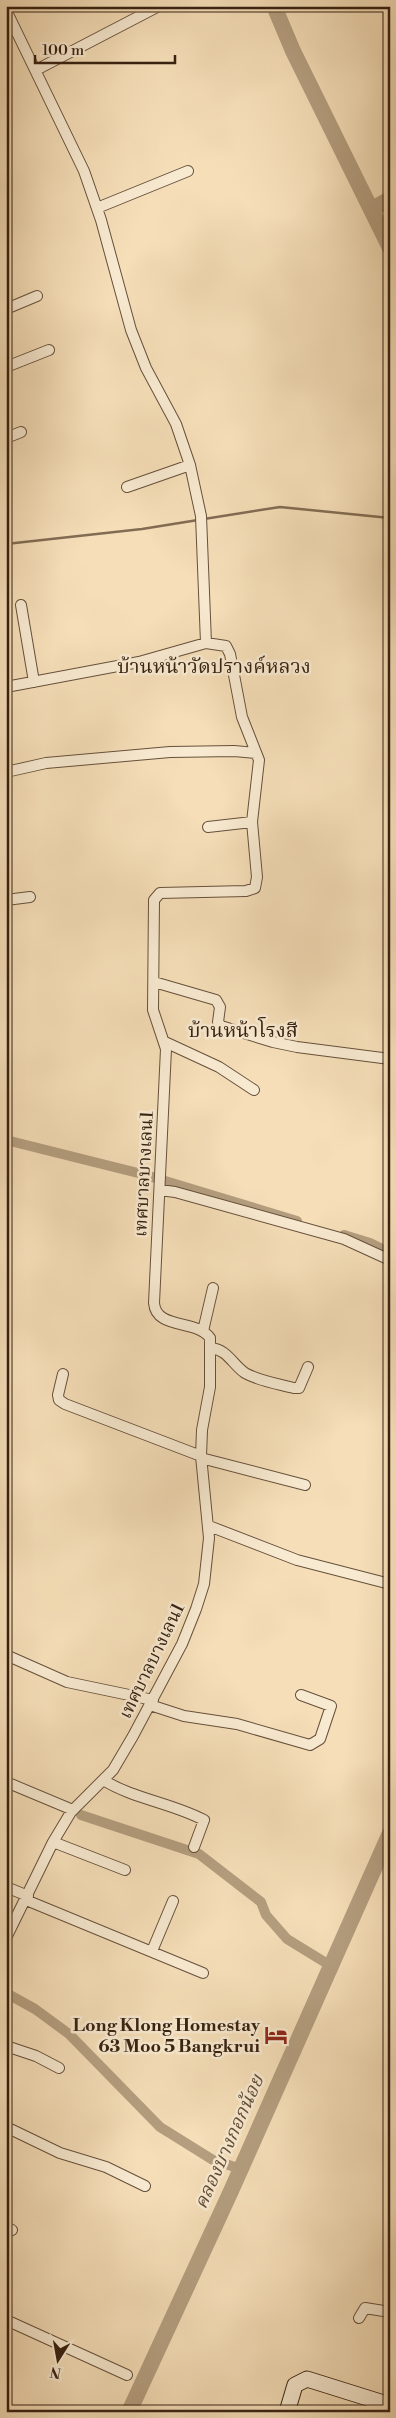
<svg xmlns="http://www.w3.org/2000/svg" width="396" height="2418" font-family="'Libre Bodoni','Noto Serif Thai',serif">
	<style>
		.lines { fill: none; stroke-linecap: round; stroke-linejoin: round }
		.stream { stroke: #826c53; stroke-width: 2.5 }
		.canal { stroke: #b49e7f; stroke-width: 10 }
		.river { stroke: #b49e7f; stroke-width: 16 }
		.street-casing { stroke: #66503b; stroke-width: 12 }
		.secondary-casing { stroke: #372111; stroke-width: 17 }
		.street { stroke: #f8ead1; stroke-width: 10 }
		.secondary { stroke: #f8ead1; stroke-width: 15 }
		.labels { text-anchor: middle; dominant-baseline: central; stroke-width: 5; stroke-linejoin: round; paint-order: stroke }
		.street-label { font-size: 18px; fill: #372111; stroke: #f8ead1 }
		.poi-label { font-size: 18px; font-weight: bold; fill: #372111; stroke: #f8ead1; text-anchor: end }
		.water-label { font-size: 19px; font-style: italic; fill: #634d38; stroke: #f8ead1 }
		.quarter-label { font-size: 20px; fill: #372111; stroke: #f8ead1 }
	</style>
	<rect width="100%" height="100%" fill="#f5deb8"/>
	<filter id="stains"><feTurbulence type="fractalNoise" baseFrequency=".004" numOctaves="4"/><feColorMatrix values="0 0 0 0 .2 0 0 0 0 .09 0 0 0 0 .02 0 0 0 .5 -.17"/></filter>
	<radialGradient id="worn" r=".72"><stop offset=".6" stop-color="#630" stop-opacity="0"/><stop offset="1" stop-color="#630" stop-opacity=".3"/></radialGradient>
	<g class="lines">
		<path class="stream" d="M204,519L280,507L390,518
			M6,544L142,529L198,520"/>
		<path class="canal" d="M6,1140L142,1174L297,1221
			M344,1235L370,1243L390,1253
			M81,1815L199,1854L261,1902L266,1915L287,1939L331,1966
			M6,1993L35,2009L69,2034L160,2127L213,2160L241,2169"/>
		<path class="river" d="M274,6L293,51L390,248
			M372,209L390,199
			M129,2412L231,2191L390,1833"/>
		<defs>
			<path id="street" d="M6,10L84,171L101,220L131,330L146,368L176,424L190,465L201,516L206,643
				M36,70L159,6
				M97,208L188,171
				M6,309L37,296
				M6,367L49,350
				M6,438L21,432
				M127,487L190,465
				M21,605L34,682
				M6,687L139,662L206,643L226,646L230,654L242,717L259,760L252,822L257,877L255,888L246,891L160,893L154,900L153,1010L166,1049L154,1303C156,1330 197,1319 210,1338V1387L202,1430L201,1456L209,1538L204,1584L196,1609L182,1644L133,1736L113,1770L71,1812L53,1842L6,1938
				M6,772L46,763L170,752L234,751L256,753
				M208,827L252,822
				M6,900L30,897
				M154,982L216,1000L220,1007L218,1022L221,1026L273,1042L297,1047L390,1059
				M165,1042L219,1067L254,1090
				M160,1190L175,1192L344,1239L390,1260
				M203,1331L213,1288
				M211,1348C228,1350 232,1364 245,1373C259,1381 279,1384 294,1388H299L308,1367
				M63,1374L58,1395L59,1400L65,1404L201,1456
				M201,1458L305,1485
				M209,1526L297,1560L390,1584
				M6,1655L67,1682L153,1700
				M150,1705L184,1716L237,1724L310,1745L320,1739L331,1706L301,1695
				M103,1780C134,1799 172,1803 204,1820L194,1847
				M6,1782L73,1810
				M53,1842L125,1870
				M6,1887L28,1896
				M26,1900L203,1973
				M152,1951L173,1901
				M6,2046L36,2056L59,2068
				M6,2127L60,2153L106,2167L145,2186
				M6,2227L12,2230
				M359,2318L365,2308L390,2312
				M6,2320L127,2375"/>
			<path id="secondary" d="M287,2412L295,2385L307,2379L390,2405"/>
		</defs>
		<use href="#street" class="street-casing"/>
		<use href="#secondary" class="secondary-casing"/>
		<use href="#street" class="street"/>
		<use href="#secondary" class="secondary"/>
	</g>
	<defs>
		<symbol id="hotel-bare" viewBox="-9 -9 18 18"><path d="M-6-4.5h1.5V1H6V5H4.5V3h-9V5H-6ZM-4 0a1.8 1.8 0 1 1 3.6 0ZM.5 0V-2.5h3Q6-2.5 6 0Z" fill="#8f2418" stroke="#f8ead1" stroke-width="2.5" paint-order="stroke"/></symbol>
	</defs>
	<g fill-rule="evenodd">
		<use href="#hotel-bare" x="260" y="2019" width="32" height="32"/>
	</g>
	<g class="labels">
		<g class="street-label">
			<text transform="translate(144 1174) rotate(-87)">เทศบาลบางเลน1</text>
			<text transform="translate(152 1661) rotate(-64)">เทศบาลบางเลน1</text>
		</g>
		<g class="poi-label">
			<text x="260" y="2025">Long Klong Homestay<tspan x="260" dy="21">63 Moo 5 Bangkrui</tspan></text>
		</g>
		<g class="water-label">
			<text transform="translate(229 2142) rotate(-66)">คลองบางกอกน้อย</text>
		</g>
		<g class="quarter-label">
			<text x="214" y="667">บ้านหน้าวัดปรางค์หลวง</text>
			<text x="243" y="1031">บ้านหน้าโรงสี</text>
		</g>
	</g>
	<rect width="396" height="2418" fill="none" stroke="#f5deb8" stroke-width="25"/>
	<rect x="8" y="8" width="381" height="2403" fill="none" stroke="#372111" stroke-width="2.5"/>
	<rect x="12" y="12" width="371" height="2393" fill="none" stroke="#372111"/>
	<g transform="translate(58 2360) rotate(191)" stroke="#f8ead1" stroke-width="4" paint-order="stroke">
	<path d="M0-4L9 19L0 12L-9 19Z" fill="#372111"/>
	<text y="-8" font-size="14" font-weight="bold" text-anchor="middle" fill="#372111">N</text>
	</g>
	<path d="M35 55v8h140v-8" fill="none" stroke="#372111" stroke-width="2.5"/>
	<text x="42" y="55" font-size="15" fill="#372111" stroke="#f8ead1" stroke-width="4" paint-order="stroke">100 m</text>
	<rect width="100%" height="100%" filter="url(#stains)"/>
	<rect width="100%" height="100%" fill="url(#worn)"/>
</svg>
